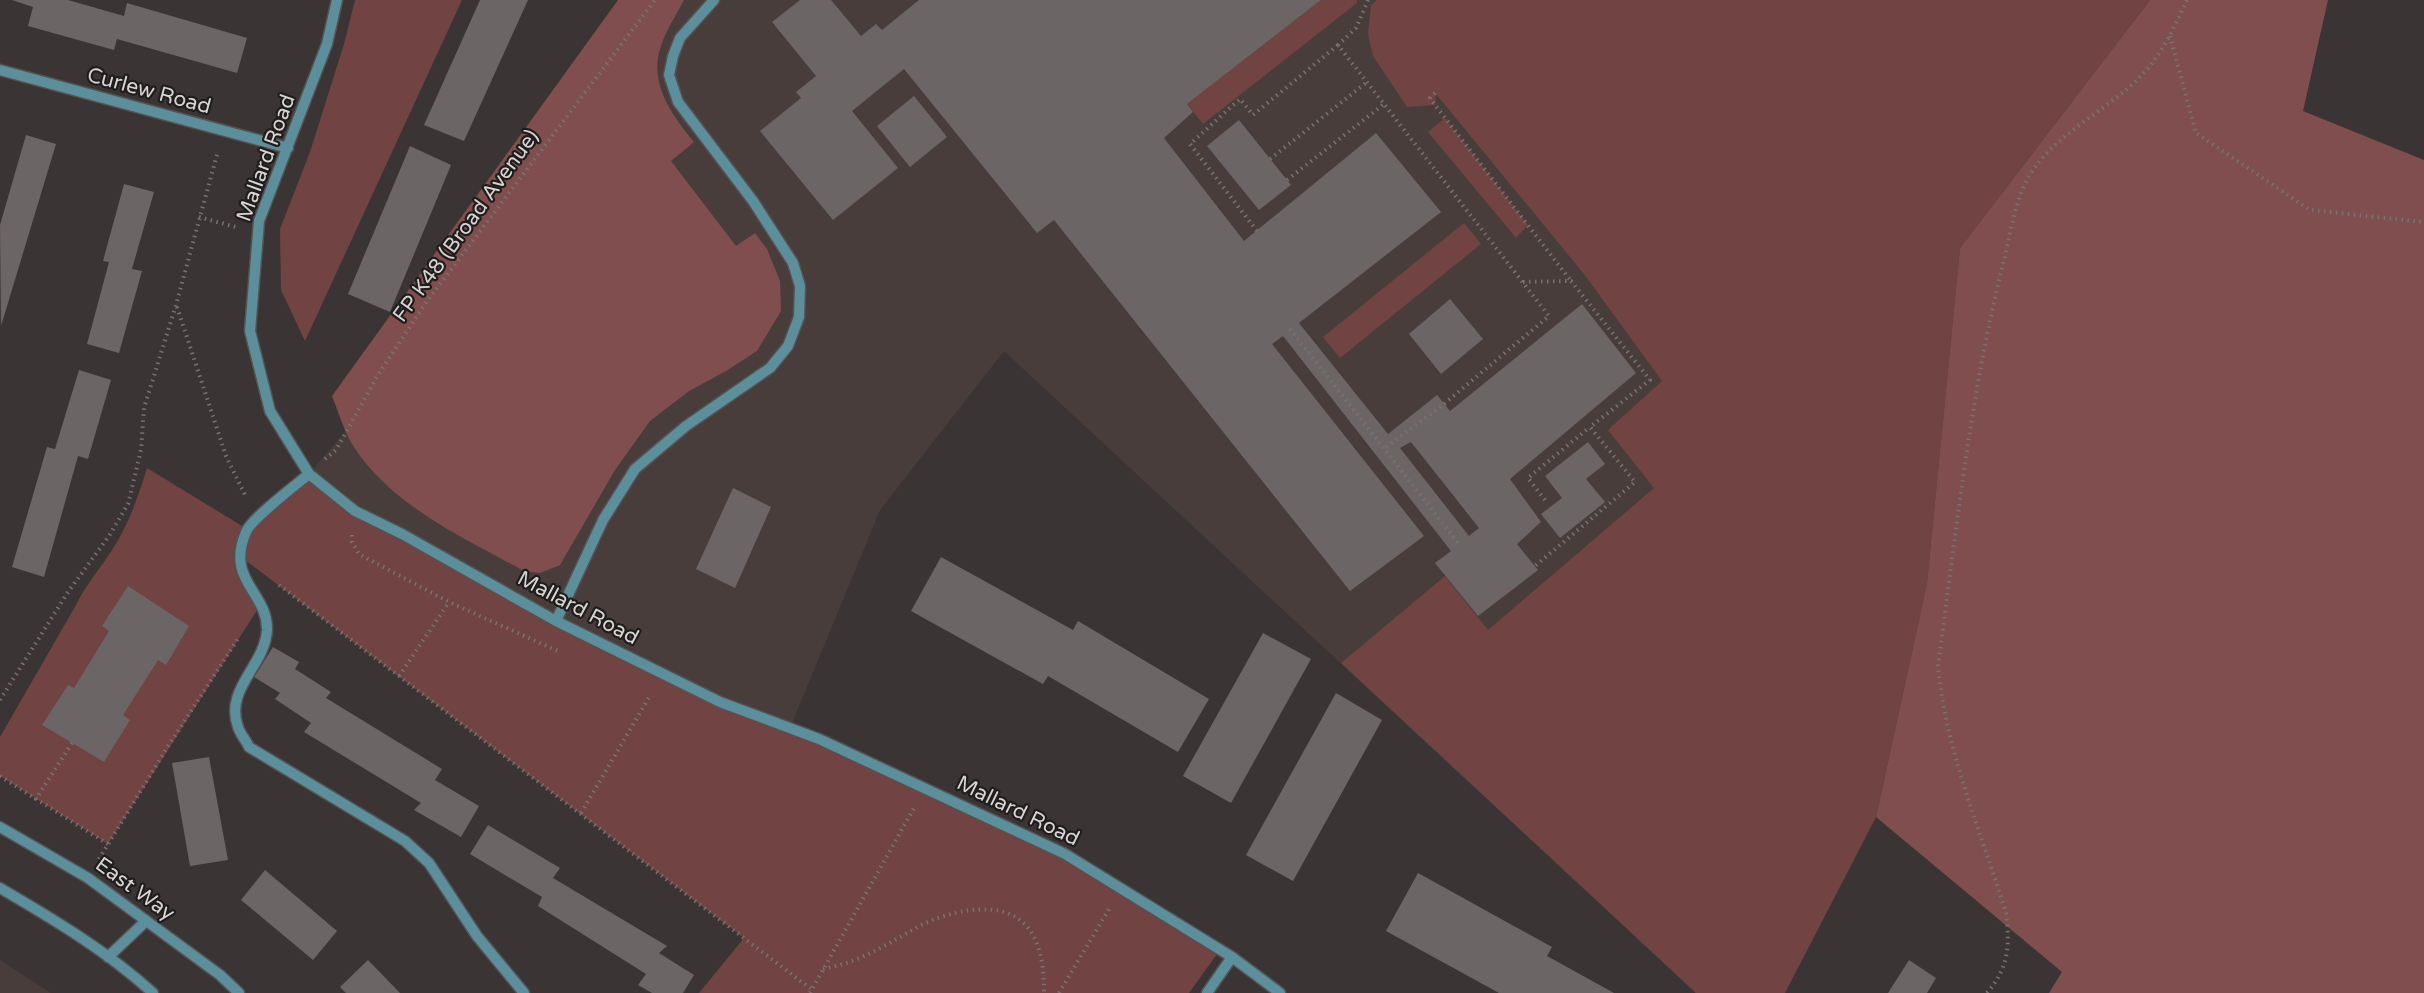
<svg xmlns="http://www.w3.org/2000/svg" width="2424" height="993" font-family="'Varela Round',sans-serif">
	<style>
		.built { fill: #493d3c }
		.green { fill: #714343 }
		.forest { fill: #804e4e }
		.building { fill: #6c6565; fill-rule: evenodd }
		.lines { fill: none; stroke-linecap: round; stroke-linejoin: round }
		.minor-casing { stroke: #565251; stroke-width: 13 }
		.path { stroke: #777372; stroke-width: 4; stroke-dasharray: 1.5 4.5; stroke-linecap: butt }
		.minor { stroke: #5c8f9c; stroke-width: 10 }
		.labels { text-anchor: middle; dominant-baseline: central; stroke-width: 4.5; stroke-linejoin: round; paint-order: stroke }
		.street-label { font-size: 21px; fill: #d7d4d3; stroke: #201d1d }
	</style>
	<rect width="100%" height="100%" fill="#3a3534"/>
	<path class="built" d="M655,0H2150L1960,248L1927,583L1876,817L1785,993H1696L1004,351L880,510L790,728L720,702L355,511L309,474L346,431L378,375Z
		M0,960L51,993H0Z"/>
	<path class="green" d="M355,0H462L305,341L281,290L280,229L310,152L344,44Z
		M1321,0H1357V3L1203,124L1187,104Z
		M1377,0H2150L1960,248L1927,583L1876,817L1785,993H1696L1341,663L1445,576L1488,630L1654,488L1608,430L1662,381L1584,274L1436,94L1435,105L1407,107L1373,56L1368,34L1371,5Z
		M1445,118L1528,225L1516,238L1428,132Z
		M1464,223L1481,244L1340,358L1323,337Z
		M147,468L247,529L309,474L355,511L720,702L819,739L1065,854L1220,950L1189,993H699L744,938L241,557L261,604L108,844L0,776V737L76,605C86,584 100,569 112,550C129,524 138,497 147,468Z"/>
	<path class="forest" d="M618,0H684C677,14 666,30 661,46C648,83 672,115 694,142L671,161L736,246L755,233L767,249L780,281L781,311L757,351L726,371L689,391L650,421L615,470L560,565L540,573L524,571C464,538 392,506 354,447C344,432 339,413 332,396Z
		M2150,0H2328L2303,111L2424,160V993H2049L2062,972L1876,817L1927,583L1960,248Z"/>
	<path class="building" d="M12,0H68L124,16L127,3L247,38L237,73L117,39L114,50L28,26L33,7Z
		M480,0H528L464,141L424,125Z
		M800,0H831L861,36L876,24L882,30L919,0H1321L1187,104L1193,112L1164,138L1244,241L1376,133L1441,212L1299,323L1388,434L1437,395L1450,411L1582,304L1636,373L1510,479L1541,522L1517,544L1538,570L1478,616L1435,563L1451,551L1283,336L1272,344L1424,536L1350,591L1054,220L1037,233L904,69L852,111L898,168L833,220L760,131L801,98L796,92L816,76L772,22ZM1411,442L1479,528L1469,536L1400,448Z
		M914,96L947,137L910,167L877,126Z
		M1239,120L1291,185L1259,210L1207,146Z
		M26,135L56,144L1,326L0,225Z
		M410,146L451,165L390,312L348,294Z
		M124,184L154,192L132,269L142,271L119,353L87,344L109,262L103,261Z
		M1450,299L1483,339L1441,374L1409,334Z
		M79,370L111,380L88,459L78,456L44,577L12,567L47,447L55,449Z
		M1588,442L1605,464L1586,479L1605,502L1560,538L1541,514L1562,498L1545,476Z
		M733,488L771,507L735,588L696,569Z
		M941,557L1073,630L1078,621L1209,699L1178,752L1048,676L1043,684L911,611Z
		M128,586L189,626L166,665L158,660L123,715L130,720L104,762L42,725L68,685L74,688L109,631L102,626Z
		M1263,633L1311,659L1231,803L1183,776Z
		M273,647L299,662L295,669L331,692L326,698L442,769L435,780L479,806L461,837L414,810L421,803L304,732L311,723L275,699L280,693L254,677Z
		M1336,693L1382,720L1293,881L1246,855Z
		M209,757L228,860L190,866L172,763Z
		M488,825L560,868L553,878L667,946L659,953L694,975L683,993H652L638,985L646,974L538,906L542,897L470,854Z
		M265,870L337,931L313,960L241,900Z
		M1418,873L1552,947L1547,956L1614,993H1499L1386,931Z
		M368,960L400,993H346L340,987Z
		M1909,960L1936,978L1927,993H1888Z"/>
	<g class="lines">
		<defs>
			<path id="minor" d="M337,0L327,44L259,221L250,331L270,411L309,474L355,511L402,534L556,621L720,702L819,739L1065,854L1232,957L1280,993
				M0,70L288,148
				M309,474C295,486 252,518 246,532C225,581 268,592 267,630C265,666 224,689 238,727C240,734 246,740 249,747L405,841L429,863L477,936L524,993
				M556,621L603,520L635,469L686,426L770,368L788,346L799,317L800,286L793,263L753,201L678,102L669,75L673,56L680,38L714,0
				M0,827L88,878L220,975L239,993
				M0,888C53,919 107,951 153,993
				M108,957L146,921
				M1207,993L1232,957"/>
		</defs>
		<use href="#minor" class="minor-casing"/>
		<path class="path" d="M1368,0L1356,28L1338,45L1549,316L1444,404L1385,448
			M2170,36L2196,133L2310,210L2424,222
			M1435,93L1430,98L1435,105L1571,281
			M1270,159L1367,82
			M1287,180L1384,104
			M199,217L236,227
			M1257,231L1190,144L1240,99L1253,115L1338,45
			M1523,282L1571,281L1650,380L1590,427L1635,482L1535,566
			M177,307L226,456L246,497
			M1290,329L1459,544
			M325,459L336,450L378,375L425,304L655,0
			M1545,500L1528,478L1590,427
			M352,535V542L359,554L449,602L560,652
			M279,585L811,989
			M399,676L449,602
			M0,700L68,592L109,536L128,504L141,450L144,408L176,305L218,151
			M72,743L36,799L108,844
			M0,776L36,799
			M581,813L651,694
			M99,859L165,751L239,637
			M823,969C839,966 855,961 870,953C895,942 917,924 944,916C1012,896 1045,921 1044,993
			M810,993L914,808
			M1059,993L1109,909
			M1987,993C2009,967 2010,946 2006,913C1981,832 1946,751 1938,666C1956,533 1970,398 2002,268C2010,239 2014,202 2029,176C2058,129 2114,109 2149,67C2165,48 2176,23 2187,0"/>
		<use href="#minor" class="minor"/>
	</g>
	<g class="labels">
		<g class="street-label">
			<text transform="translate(149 91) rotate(15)">Curlew Road</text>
			<text transform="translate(266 158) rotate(-70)">Mallard Road</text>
			<text transform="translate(466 226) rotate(-54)">FP K48 (Broad Avenue)</text>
			<text transform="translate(578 608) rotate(28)">Mallard Road</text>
			<text transform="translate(1018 811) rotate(26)">Mallard Road</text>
			<text transform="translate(135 889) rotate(36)">East Way</text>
		</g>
	</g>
</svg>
